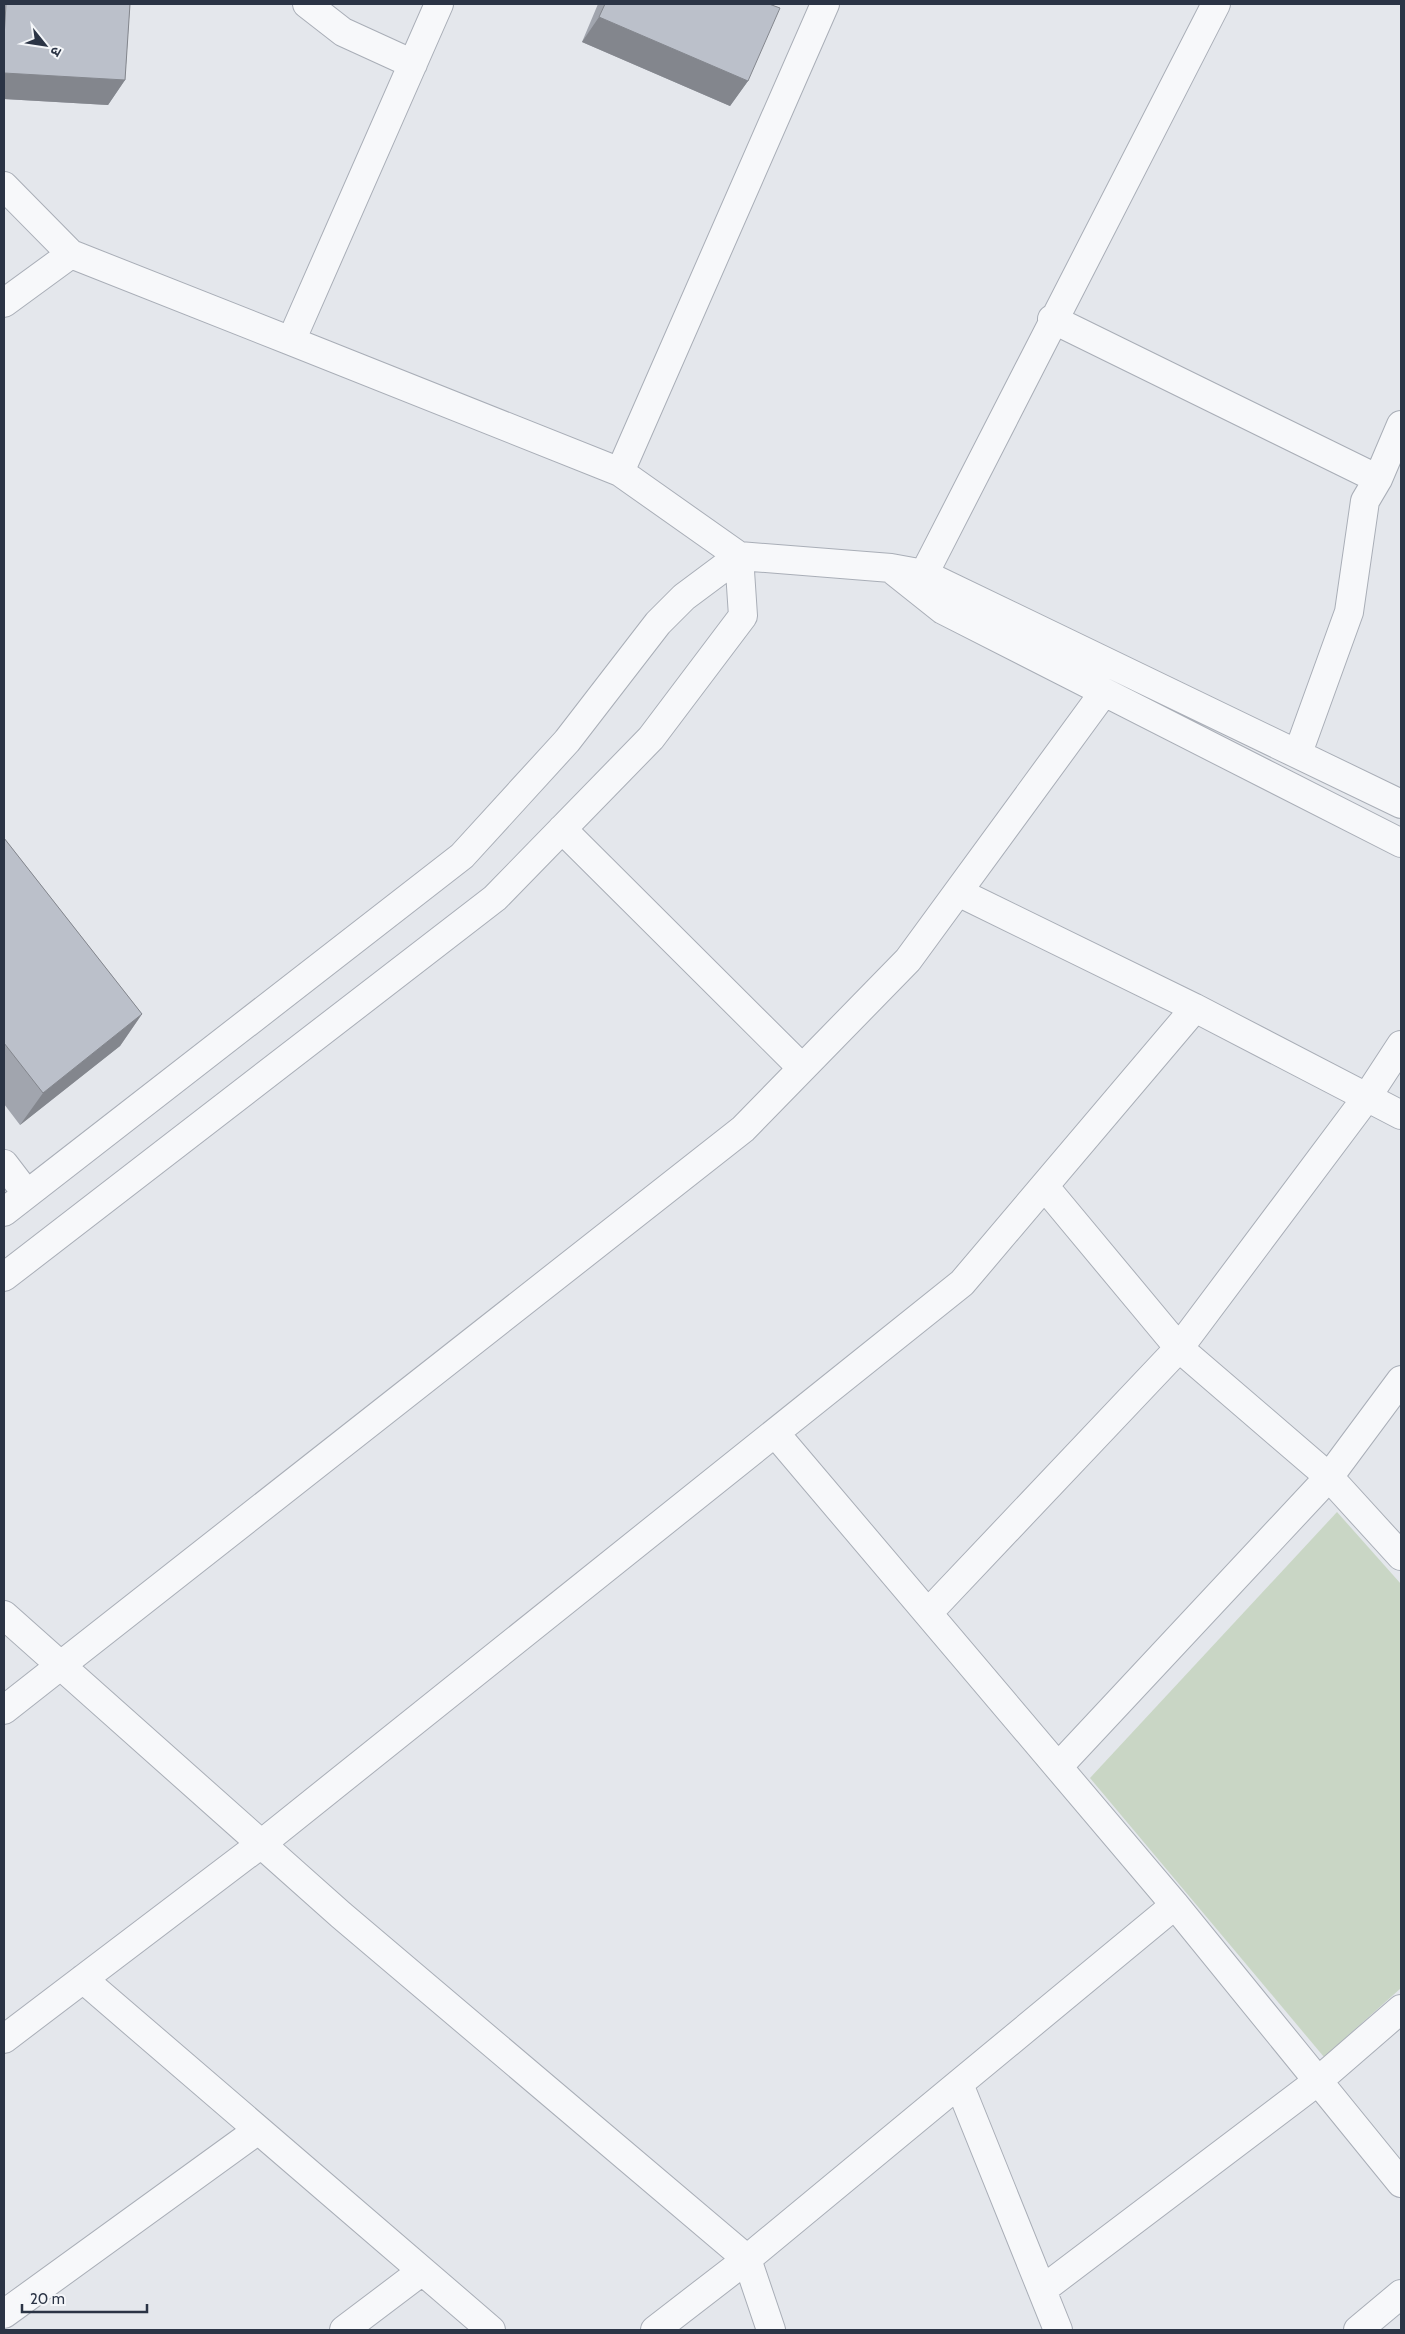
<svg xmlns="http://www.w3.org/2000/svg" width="1405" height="2334" font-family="Cabin,'Noto Sans Devanagari',sans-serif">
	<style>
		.green { fill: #c9d6c5 }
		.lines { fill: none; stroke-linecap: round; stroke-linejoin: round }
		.minor-casing { stroke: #a9aeb7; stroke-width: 30 }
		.minor { stroke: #f7f8fa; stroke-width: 28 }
		.wall { fill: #a1a5ae }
		.shaded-wall { fill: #83868d }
		.building { fill: #bbc0ca; stroke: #83868d }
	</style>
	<rect width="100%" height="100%" fill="#e4e7ec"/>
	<path class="green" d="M1337,1512L1401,1584V1988L1324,2057L1090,1778Z"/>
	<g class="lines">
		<defs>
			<path id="minor" d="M307,4L343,32L413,64
				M439,4L291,341L620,472
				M825,4L620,472L739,556L891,568L924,574L1401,804
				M4,186L71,254L291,341
				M4,303L71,254
				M1052,319L1378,479
				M894,571L943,610L1401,843
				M924,574L1216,4
				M1298,753L1349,612L1365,501L1378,479L1401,425
				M562,829L802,1068
				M958,892L1195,1008L1401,1115
				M4,1164L27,1194
				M1045,1187L1179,1348L1329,1477L1401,1556
				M4,1212L462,856L567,741L658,623L684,597L739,556
				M4,1277L495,898L651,738L743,616L739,556
				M775,1433L1175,1905L1401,2183
				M928,1613L1179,1348L1367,1097L1401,1045
				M4,1615L341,1915L747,2259L771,2330
				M4,1710L743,1129L908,960L1104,692
				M1058,1767L1329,1477L1401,1380
				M83,1979L491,2330
				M4,2039L261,1844L962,1283L1195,1008
				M959,2084L1058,2330
				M1042,2290L1318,2081L1401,2009
				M4,2314L258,2130
				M344,2330L422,2271
				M655,2330L747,2259L1175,1905
				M1358,2330L1401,2294"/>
		</defs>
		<use href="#minor" class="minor-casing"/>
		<use href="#minor" class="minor"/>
	</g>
	<path class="wall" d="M4,4H130L125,80L108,105L4,99Z
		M598,4H769L748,81L730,106L582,42Z
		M4,838L142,1014L120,1046L20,1125L4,1104Z"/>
	<path class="shaded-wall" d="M599,17L748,81L730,106L582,42Z
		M4,73L125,80L108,105L4,99Z
		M142,1014L120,1046L20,1125L43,1093Z"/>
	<path class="building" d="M6,4H130L125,80L4,73V38Z
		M605,4H769L780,8L748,81L599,17Z
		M4,838L142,1014L43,1093L4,1043Z"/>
	<rect width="1405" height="2334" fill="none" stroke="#2b3445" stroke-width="10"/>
	<g transform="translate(45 45) rotate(120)" stroke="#f4f6f9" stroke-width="4" paint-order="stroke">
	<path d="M0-4L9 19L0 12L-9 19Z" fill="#2b3445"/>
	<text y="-8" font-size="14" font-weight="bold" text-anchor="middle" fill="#2b3445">उ</text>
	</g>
	<path d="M22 2304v8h125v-8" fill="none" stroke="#2b3445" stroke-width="2.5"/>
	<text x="30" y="2304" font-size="15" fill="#2b3445" stroke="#f4f6f9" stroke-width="4" paint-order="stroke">20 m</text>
</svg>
